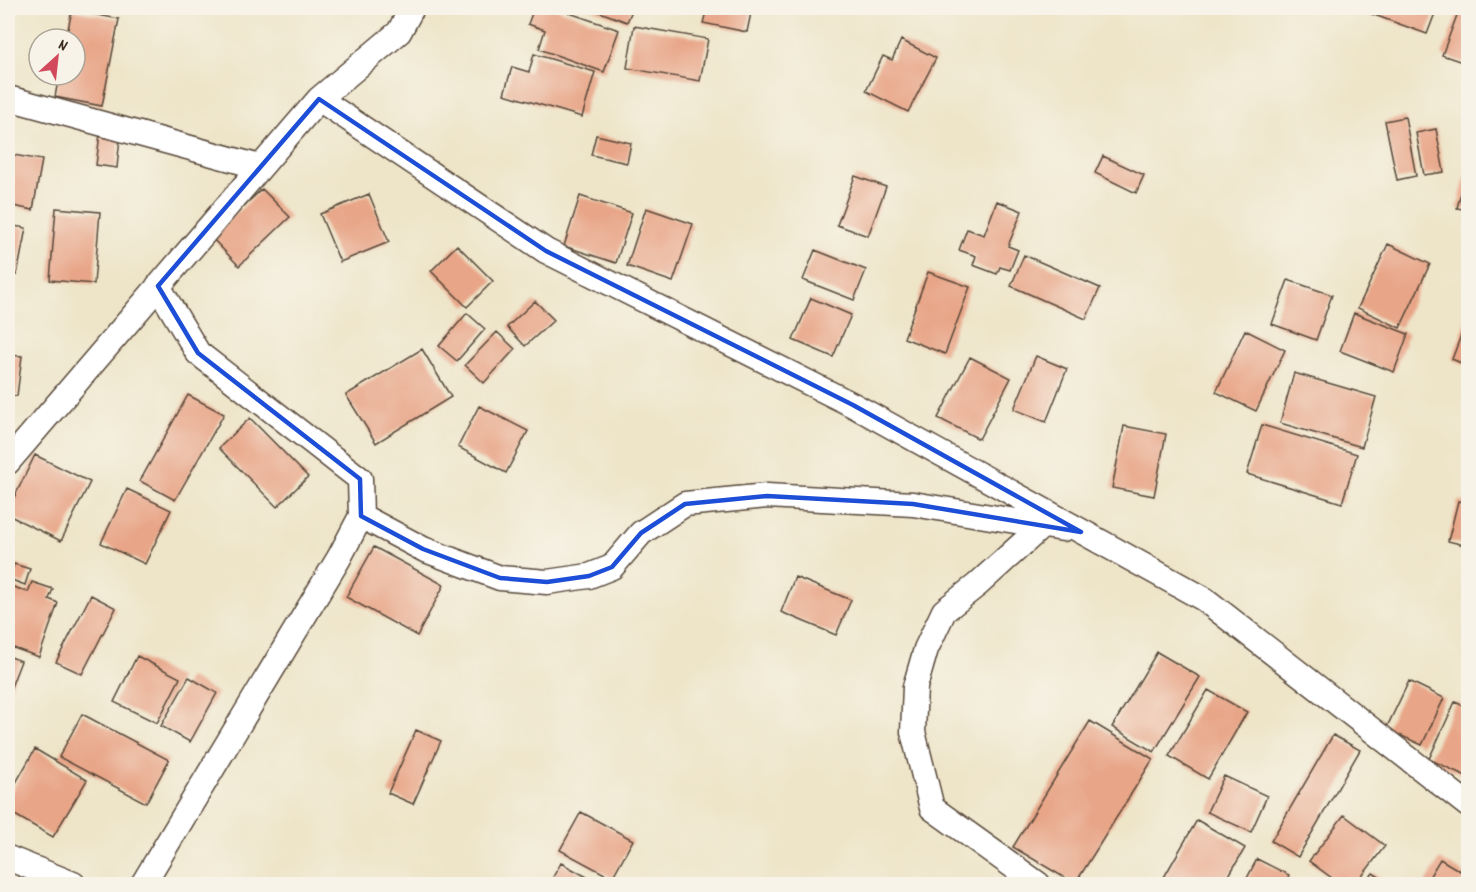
<svg xmlns="http://www.w3.org/2000/svg" width="1476" height="892" font-family="Dekko,sans-serif">
	<style>
		.building { fill: #e8a587 }
		.lines { fill: none; stroke-linecap: round; stroke-linejoin: round }
		.minor-casing { stroke: #564638; stroke-width: 27 }
		.minor { stroke: #fff; stroke-width: 24 }
		.marked { fill: none; stroke: #1d4ed8; stroke-width: 4.5; stroke-linejoin: round }
	</style>
	<rect width="100%" height="100%" fill="#f7f3e8"/>
	<filter id="ink" filterUnits="userSpaceOnUse"><feTurbulence type="fractalNoise" baseFrequency=".0167" numOctaves="2"/><feDisplacementMap in="SourceGraphic" scale="12" xChannelSelector="R" yChannelSelector="G"/><feConvolveMatrix kernelMatrix="1 2 1 2 8 2 1 2 1" color-interpolation-filters="sRGB"/></filter>
	<filter id="wash" filterUnits="userSpaceOnUse"><feTurbulence type="fractalNoise" baseFrequency=".008" numOctaves="4" result="noise"/><feDisplacementMap in="SourceGraphic" scale="24" xChannelSelector="R" yChannelSelector="G"/><feGaussianBlur stdDeviation="1.35" result="paint"/><feColorMatrix in="noise" values="0 0 0 0 0 0 0 0 0 0 0 0 0 0 0 0 0 1.4 0 .05"/><feComposite in="paint" operator="in"/></filter>
	<g filter="url(#wash)">
		<rect width="100%" height="100%" fill="#eee5c9"/>
		<g id="blocks">
			<path class="building" d="M534,8H555L619,30L604,72L539,49L545,30L528,24Z
				M589,8H633L627,22Z
				M707,8H752L747,32L703,23Z
				M1355,8H1437L1427,34Z
				M72,10L119,19L102,106L55,97L59,75H75V39H66Z
				M1459,10L1468,13V64L1442,55Z
				M634,26L708,39L700,81L627,68Z
				M901,40L936,58L908,112L866,91L883,56L892,60Z
				M534,54L595,72L582,117L504,94L512,67L529,72Z
				M1405,117L1416,176L1397,180L1385,121Z
				M1436,129L1444,172L1424,175L1416,133Z
				M100,134L120,137L117,168L96,165Z
				M596,135L631,143L627,163L591,155Z
				M8,154L42,160L33,210L8,205Z
				M1103,156L1144,175L1136,193L1095,173Z
				M1468,167V210L1457,208Z
				M855,176L886,187L868,236L837,225Z
				M262,189L290,217L239,266L211,237Z
				M369,194L389,242L340,262L320,214Z
				M580,196L632,213L616,263L564,246Z
				M997,201L1022,211L1008,246L1018,250L1010,270L1000,267L997,274L973,265L976,256L959,250L967,229L984,235Z
				M56,208L100,212L94,284L50,280Z
				M646,208L693,224L673,282L627,266Z
				M8,225L26,228L17,275L8,273Z
				M1388,244L1430,264L1400,328L1358,308Z
				M457,245L493,281L467,307L431,271Z
				M815,250L866,270L854,300L803,280Z
				M1024,255L1100,288L1086,319L1011,286Z
				M928,272L970,287L945,354L904,338Z
				M1288,280L1332,295L1316,340L1272,324Z
				M811,298L851,315L833,357L793,340Z
				M535,301L554,320L525,346L507,327Z
				M467,313L485,329L457,361L439,346Z
				M1354,313L1408,334L1394,372L1340,351Z
				M1468,317V366L1452,359Z
				M1245,330L1285,350L1256,411L1216,392Z
				M497,332L515,349L484,383L465,365Z
				M422,349L451,397L376,443L346,395Z
				M8,355L22,356L17,396L8,395Z
				M1036,356L1067,369L1046,422L1014,409Z
				M970,357L1011,378L979,439L938,418Z
				M1294,373L1376,397L1362,447L1280,423Z
				M188,395L224,414L175,500L140,481Z
				M479,406L528,431L506,473L458,447Z
				M250,418L308,477L277,507L219,448Z
				M1262,425L1357,454L1342,503L1247,474Z
				M1124,426L1166,434L1154,496L1112,488Z
				M35,455L90,482L61,541L8,515V510Z
				M127,489L171,510L145,564L101,543Z
				M1458,501L1468,503V546L1448,541Z
				M374,547L444,585L417,636L346,597Z
				M14,564L30,569L25,585L9,579Z
				M795,577L851,600L836,635L781,612Z
				M32,582L53,589L49,599L58,603L39,657L8,646V585L28,592Z
				M91,595L116,608L82,674L56,662Z
				M1157,652L1200,677L1154,752L1112,727Z
				M8,656L21,661L8,695Z
				M137,656L180,678L157,723L114,702Z
				M189,677L217,693L190,742L161,726Z
				M1409,681L1444,698L1422,745L1386,729Z
				M1208,690L1247,712L1208,779L1169,756Z
				M1455,702L1468,708V777L1429,759Z
				M82,714L169,760L146,803L59,757Z
				M1090,721L1153,759L1075,884L1013,847Z
				M416,730L441,741L413,804L388,793Z
				M1333,735L1360,750L1298,857L1271,841Z
				M35,749L87,780L53,837L8,811V797Z
				M1224,776L1267,796L1251,832L1207,812Z
				M581,812L633,840L612,878L560,850Z
				M1344,815L1385,846L1356,884H1340L1309,861Z
				M1197,820L1245,848L1224,884H1160Z
				M1257,859L1289,875L1285,884H1244Z
				M1440,859L1467,875L1462,884H1425Z
				M561,863L600,884H549Z
				M1373,873L1390,884H1365Z"/>
		</g>
	</g>
	<g filter="url(#ink)">
		<use href="#blocks" fill-opacity="0" stroke="#564638" stroke-width="1.5"/>
		<g class="lines">
			<defs>
				<path id="minor" d="M8,98L260,167
					M319,99L546,251L853,405L1204,599L1468,805
					M8,462L319,99L399,32L412,8
					M361,516L423,549L500,578L547,582L589,576L612,567L641,533L685,504L767,496L913,504L1063,529
					M8,858L73,884
					M143,884L339,558L361,516L360,479L198,353L158,286
					M1038,884L932,808L913,732L915,687L926,649L944,611L977,585L1043,525"/>
			</defs>
			<use href="#minor" class="minor-casing"/>
			<use href="#minor" class="minor"/>
		</g>
	</g>
	<path class="marked" d="M319,99L546,251L853,405L1081,532L913,504L767,496L685,504L641,533L612,567L589,576L547,582L500,578L423,549L361,516L360,479L198,353L158,286Z"/>
	<rect width="1476" height="892" fill="none" stroke="#f7f3e8" stroke-width="30"/>
	<g transform="translate(57 57) rotate(27)"><circle r="28" fill="#f7f3e8" stroke="#aca397" stroke-width="1.5"/>
	<path d="M0-4.5L10 22L0 15L-10 22Z" fill="#d1495b"/>
	<text y="-9" font-size="16" font-weight="bold" text-anchor="middle" fill="#3b2a1e">N</text>
	</g>
</svg>
